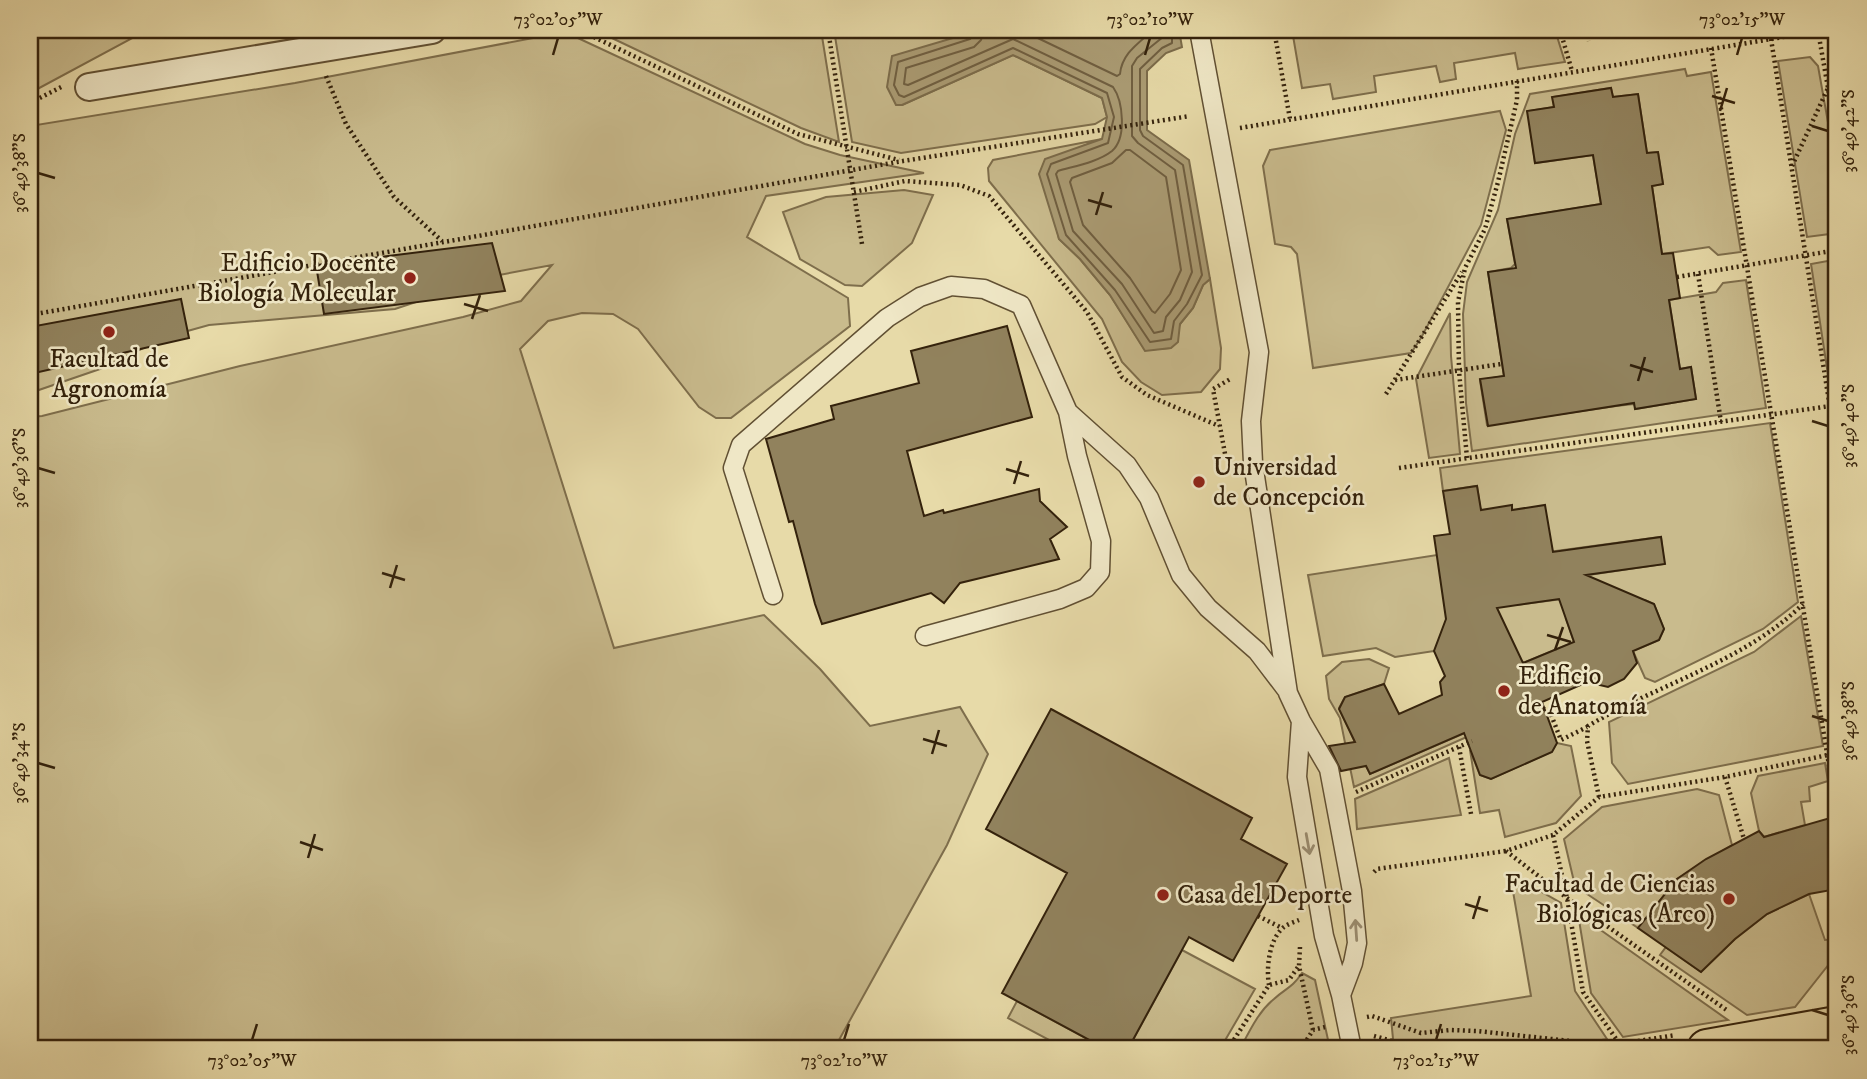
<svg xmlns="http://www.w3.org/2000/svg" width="1867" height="1079" font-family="'IM FELL DW Pica',serif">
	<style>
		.green { fill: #c9bb8d; stroke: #7e6e4c; stroke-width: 2 }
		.water { fill: #aa9b73; stroke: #7b6b4a; stroke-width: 2 }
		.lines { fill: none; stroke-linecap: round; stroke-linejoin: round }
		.shore { stroke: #6f5e40; stroke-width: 2 }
		.building { fill: #91825d; stroke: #34220c; stroke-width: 2; fill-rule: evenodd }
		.service-casing { stroke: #615033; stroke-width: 21 }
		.pedestrian-casing { stroke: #615033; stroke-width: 30 }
		.primary-casing { stroke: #34220c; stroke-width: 42 }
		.path { stroke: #34220c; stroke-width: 4.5; stroke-dasharray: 2 3.5; stroke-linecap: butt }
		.service { stroke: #efe7c6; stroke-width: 18 }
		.pedestrian { stroke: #efe7c6; stroke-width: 26 }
		.primary { stroke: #e7daa8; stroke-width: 38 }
		.oneway { stroke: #9b8e72 }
		.ticks { fill: none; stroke: #34220c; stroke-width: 2.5 }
		.poi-dot { fill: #8f2418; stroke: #efe7c6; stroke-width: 2.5 }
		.labels { text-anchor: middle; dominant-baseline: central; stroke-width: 5; stroke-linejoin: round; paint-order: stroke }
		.poi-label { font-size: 26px; fill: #34220c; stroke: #efe7c6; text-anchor: start }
		.neatline { fill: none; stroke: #34220c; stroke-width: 2.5 }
		.ticks-label { font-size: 18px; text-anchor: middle; fill: #34220c }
	</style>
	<rect width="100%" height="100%" fill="#e7daa8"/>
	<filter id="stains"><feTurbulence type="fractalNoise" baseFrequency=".00286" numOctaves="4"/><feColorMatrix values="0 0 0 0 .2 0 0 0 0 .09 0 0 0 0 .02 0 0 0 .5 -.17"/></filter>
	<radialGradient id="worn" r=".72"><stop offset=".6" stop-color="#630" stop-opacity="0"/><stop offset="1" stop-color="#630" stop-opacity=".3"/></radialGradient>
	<path class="green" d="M30,30H140V34L30,93Z
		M595,30H821L839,142L801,128Z
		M834,30H980L969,33L902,105L1013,55L1102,98L1107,117L1095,124L901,153L852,142Z
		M1292,30H1555L1565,62L1518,69L1515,53L1454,63L1456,79L1440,82L1436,66L1374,76L1376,92L1333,99L1330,84L1302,88Z
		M565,32L805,144L840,155L924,173L766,196L747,237L848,298L850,326L731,418H716L699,407L638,329L613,314L582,313L548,321L520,349L614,648L764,615L820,669L870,726L960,707L988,754L947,845L834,1049H30V417L42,416L240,366L463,317L521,301L552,265L494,276L395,309L209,325L166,337L100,369L30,393V126L295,83Z
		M1810,57L1818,66L1837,173V233L1807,237L1778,61Z
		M1685,69L1687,76L1711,72L1741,252L1718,255L1709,247L1662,254L1652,186L1663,184L1658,152L1647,153L1638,94L1613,97L1611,88L1553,97L1554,107L1528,111L1535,163L1593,155L1601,204L1507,219L1515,264L1511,268L1488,272L1504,376L1480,380L1487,425L1616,406L1634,404L1636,409L1696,399L1691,367L1680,369L1669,300L1716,292L1723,283L1746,280L1766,408L1472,451L1466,403L1463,314L1467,282L1498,210L1515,134L1530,94Z
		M1500,111L1506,130L1481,225L1421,338L1411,353L1313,368L1297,254L1291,247L1275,244L1263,166L1270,150Z
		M1102,139L1083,146L1055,220L1059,239L1080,259L1110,295L1145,350L1170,348L1180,324L1193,308L1203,285L1210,279L1221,348L1220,369L1201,392L1162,395L1141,382L1122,362L1102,319L989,181L988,168L993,160Z
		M904,190L933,195L912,243L862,286L845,285L800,259L783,212L826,197Z
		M1833,260L1837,262V433L1811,264Z
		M1450,313L1451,356L1460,454L1429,458L1416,379Z
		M1770,423L1798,602L1763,629L1655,682L1645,678L1633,651L1659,640L1664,629L1654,604L1645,600L1566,619L1574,642L1523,663L1434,651L1395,657L1376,648L1323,656L1308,575L1437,555L1516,605L1563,599L1561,579L1664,564L1661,537L1488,560L1477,486L1443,491L1440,468Z
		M1801,616L1823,746L1628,784L1612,763L1609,722L1754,652Z
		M1369,659L1389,668L1384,684L1345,697L1339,708L1370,774L1467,732L1469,736L1354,787L1340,718L1329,699L1326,676L1342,662Z
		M1557,743L1571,746L1581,796L1556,823L1505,837L1499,810L1480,813L1470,750L1480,775L1491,779L1551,752Z
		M1449,758L1461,815L1357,829L1355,799Z
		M1825,763L1828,781L1809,787L1810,801L1801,802L1805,825L1764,837L1759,831L1751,793L1758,776Z
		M1697,789L1719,795L1732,845L1677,879L1638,928L1575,886L1564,839L1602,807Z
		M1510,874L1561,903L1575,991L1607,1039L1553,1049H1394L1391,1018L1531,996Z
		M1809,894L1825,940L1837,939V954L1795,1007L1747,1015L1660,955L1666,947L1701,972L1735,939L1767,914Z
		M1578,914L1728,1020L1623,1037L1591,993Z
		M1182,950L1255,989L1220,1049H1128Z
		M1302,973L1315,980L1330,1049H1240C1249,1032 1258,1012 1274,999C1287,987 1291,989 1302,973Z
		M1017,1001L1106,1049H1066L1008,1018Z"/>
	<path class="water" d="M980,30H1179L1182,47L1166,53L1147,71V130L1189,160L1210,279L1203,285L1193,308L1180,324L1178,342L1171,348L1145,351L1110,295L1080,259L1059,239L1039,174L1045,159L1102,139L1107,117L1102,98L1013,55L902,105H896L887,87L892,56Z"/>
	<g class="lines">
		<path class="shore" d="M975,30L974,35L970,39L898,62L894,85L899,95L904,97L1013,48L1107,93L1114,117L1108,143L1051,164L1047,174L1066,235L1115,290L1150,342L1171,339L1174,321L1187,304L1202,275L1183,165L1143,136L1140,130V69L1162,48L1172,43V30
			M984,30L981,40L974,47L906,68L904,84L908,85L1013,39L1113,87C1123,101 1127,138 1112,151C1098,162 1075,166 1058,171L1056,174L1073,231L1122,284L1154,333L1163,331L1166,317L1180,300L1192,272L1175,170L1138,143L1132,136V66L1137,58L1163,37V30
			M1021,30L1117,76L1120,74C1122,53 1139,43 1153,30
			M1126,150H1130L1166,177L1181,270L1170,294L1155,313L1152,311L1130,278L1083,225L1070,182L1072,178L1112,163Z"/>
	</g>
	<path class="building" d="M1611,88L1613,97L1638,94L1647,153L1658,152L1663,184L1652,186L1662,254L1673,253L1680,298L1669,300L1680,369L1691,367L1696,399L1635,409L1634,403L1488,426L1480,379L1504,376L1488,272L1516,268L1507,219L1601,204L1593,155L1535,163L1527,111L1554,107L1552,97Z
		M492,243L505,291L324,314L316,265Z
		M181,299L189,338L30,374V327Z
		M1007,326L1032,417L907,451L924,516L943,510L944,513L1039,489L1040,501L1067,527L1050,539L1059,559L960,583L944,603L931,593L822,624L815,604L793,521L789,522L766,439L834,419L831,406L919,383L911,351Z
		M1477,486L1481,510L1512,505V510L1545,505L1553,552L1661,537L1665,564L1586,575L1654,604L1664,629L1659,640L1633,651L1637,663L1624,679L1608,687L1587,682L1542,702L1557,743L1552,752L1491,779L1480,775L1464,733L1370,774L1366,766L1341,771L1329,746L1355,742L1339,709L1345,697L1384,684L1399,714L1442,695L1440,682L1445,676L1434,651L1446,619L1434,536L1450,534L1443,491ZM1559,599L1574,642L1523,663L1497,608Z
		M1051,709L1252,818L1241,839L1287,864L1233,961L1189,937L1128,1049H1106L1002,993L1067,873L986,829Z
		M1837,816V889L1809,894L1767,914L1735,939L1701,972L1638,928L1677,879L1706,859L1759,831L1764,837Z"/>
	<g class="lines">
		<defs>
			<path id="service" d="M1199,30L1259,352L1251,421L1253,463L1288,693L1301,721L1329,769L1352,891L1357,943L1353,963L1341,995
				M773,595L733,468L741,445L887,318L920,297L951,286L984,289L1021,305L1068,412
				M925,636L1060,599L1086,588L1100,572L1101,541L1077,456L1068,412L1127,465L1149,498L1181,575L1208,608L1257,651L1286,689
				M1301,721L1297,777L1324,936L1341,995L1352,1049"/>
			<path id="pedestrian" d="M89,87L432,30"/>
			<path id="primary" d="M1707,1049L1837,1026"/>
		</defs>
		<use href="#service" class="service-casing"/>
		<use href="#pedestrian" class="pedestrian-casing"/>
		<use href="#primary" class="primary-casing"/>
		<path class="path" d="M579,30L798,134L899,160
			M828,30L862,244
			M1274,30L1290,119
			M1560,30L1572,71
			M1587,30L1589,41
			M1596,30L1597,40
			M1604,30L1605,39
			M1613,30L1614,37
			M1623,30L1624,35
			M1632,30L1633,34
			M1818,31L1837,139
			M1771,39L1837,451
			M1711,48L1837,814
			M326,76L346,124L394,197L442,241
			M30,103L63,86
			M1240,128L1825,30
			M1792,166L1828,88
			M854,192L905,181L960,185L989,196L1087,312L1122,377L1147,395L1219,426
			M1698,274L1721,422
			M1677,277L1837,250
			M30,315L903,161L1190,116
			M1395,380L1501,364
			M1386,394L1462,272
			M1467,458L1459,371L1458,302L1465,268L1485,229L1498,182L1517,100V81
			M1226,459L1213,389L1232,378
			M1399,468L1837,405
			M1538,710L1542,708L1550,712L1561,740L1587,727
			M1459,747L1471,814
			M1725,777L1744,839
			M1356,792L1472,741
			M1599,797L1587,741L1588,726C1658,684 1744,662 1803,604
			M1553,835L1506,851L1567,898L1728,1011
			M1374,872L1377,869L1506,851
			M1258,916L1282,928
			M1300,947L1299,966L1313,1030
			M1269,985C1266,968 1269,939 1284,927C1288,924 1294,922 1299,920
			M1367,1017L1372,1016L1421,1033L1450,1030L1477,1031L1589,1043L1619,1044L1676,1035
			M1374,1036L1420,1049
			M1619,1043L1583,992L1567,898L1553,835L1599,797L1725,777L1837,753
			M1228,1049L1269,985L1289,980L1298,967
			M1301,1049L1313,1030L1325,1027
			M1315,1049L1328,1044"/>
		<use href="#service" class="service"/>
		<use href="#pedestrian" class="pedestrian"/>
		<use href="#primary" class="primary"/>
	</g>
	<defs><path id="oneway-shaft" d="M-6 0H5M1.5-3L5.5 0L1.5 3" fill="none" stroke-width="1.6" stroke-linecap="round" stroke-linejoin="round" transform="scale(1.75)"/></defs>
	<g class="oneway">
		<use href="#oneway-shaft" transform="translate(1308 844) rotate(80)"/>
		<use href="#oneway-shaft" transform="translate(1356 930) rotate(-94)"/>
	</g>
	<path class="ticks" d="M553,55L558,38M1145,55L1150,38M1737,55L1742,38M1712,96L1735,103M1720,111L1727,88M1812,126L1828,131M38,173L55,178M1088,200L1112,207M1096,215L1103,192M464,304L488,311M472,319L480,295M1630,365L1653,372M1638,381L1645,357M1812,421L1828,426M38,468L55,473M1006,469L1029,476M1014,484L1021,461M382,573L405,580M390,588L397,565M1547,635L1571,642M1555,650L1563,627M1812,716L1828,721M923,739L947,746M932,754L939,730M38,763L55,768M300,842L323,850M308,858L315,834M1465,904L1488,911M1473,919L1480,896M1812,1010L1828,1015M252,1040L257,1024M844,1040L849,1024M1436,1040L1441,1024"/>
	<g class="poi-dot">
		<circle cx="410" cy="278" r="7"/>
		<circle cx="109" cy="332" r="7"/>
		<circle cx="1199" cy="482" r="7"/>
		<circle cx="1504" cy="691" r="7"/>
		<circle cx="1163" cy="895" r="7"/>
		<circle cx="1729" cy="899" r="7"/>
	</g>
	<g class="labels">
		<g class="poi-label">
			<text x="396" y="263" text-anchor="end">Edificio Docente<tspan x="396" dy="30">Biología Molecular</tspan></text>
			<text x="109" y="359" text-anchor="middle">Facultad de<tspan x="109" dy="30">Agronomía</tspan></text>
			<text x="1213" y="467">Universidad<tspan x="1213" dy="30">de Concepción</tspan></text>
			<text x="1518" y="676">Edificio<tspan x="1518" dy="30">de Anatomía</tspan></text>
			<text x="1715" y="884" text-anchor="end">Facultad de Ciencias<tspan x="1715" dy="30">Biológicas (Arco)</tspan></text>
			<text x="1177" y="895">Casa del Deporte</text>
		</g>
	</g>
	<rect width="1867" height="1079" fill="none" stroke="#e7daa8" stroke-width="77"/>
	<rect x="38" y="38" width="1790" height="1002" class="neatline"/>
	<g class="ticks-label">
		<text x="558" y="25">73°02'05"W</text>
		<text x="1150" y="25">73°02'10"W</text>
		<text x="1742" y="25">73°02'15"W</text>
		<text transform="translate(1848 131) rotate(-90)" y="6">36°49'42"S</text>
		<text transform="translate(19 173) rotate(-90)" y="6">36°49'38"S</text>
		<text transform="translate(1848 426) rotate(-90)" y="6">36°49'40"S</text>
		<text transform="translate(19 468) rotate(-90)" y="6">36°49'36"S</text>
		<text transform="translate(1848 721) rotate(-90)" y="6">36°49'38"S</text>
		<text transform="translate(19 763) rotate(-90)" y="6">36°49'34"S</text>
		<text transform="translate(1848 1015) rotate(-90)" y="6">36°49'36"S</text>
		<text x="252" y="1066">73°02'05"W</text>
		<text x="844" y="1066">73°02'10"W</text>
		<text x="1436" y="1066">73°02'15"W</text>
	</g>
	<rect width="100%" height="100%" filter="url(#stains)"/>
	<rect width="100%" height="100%" fill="url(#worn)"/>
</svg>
